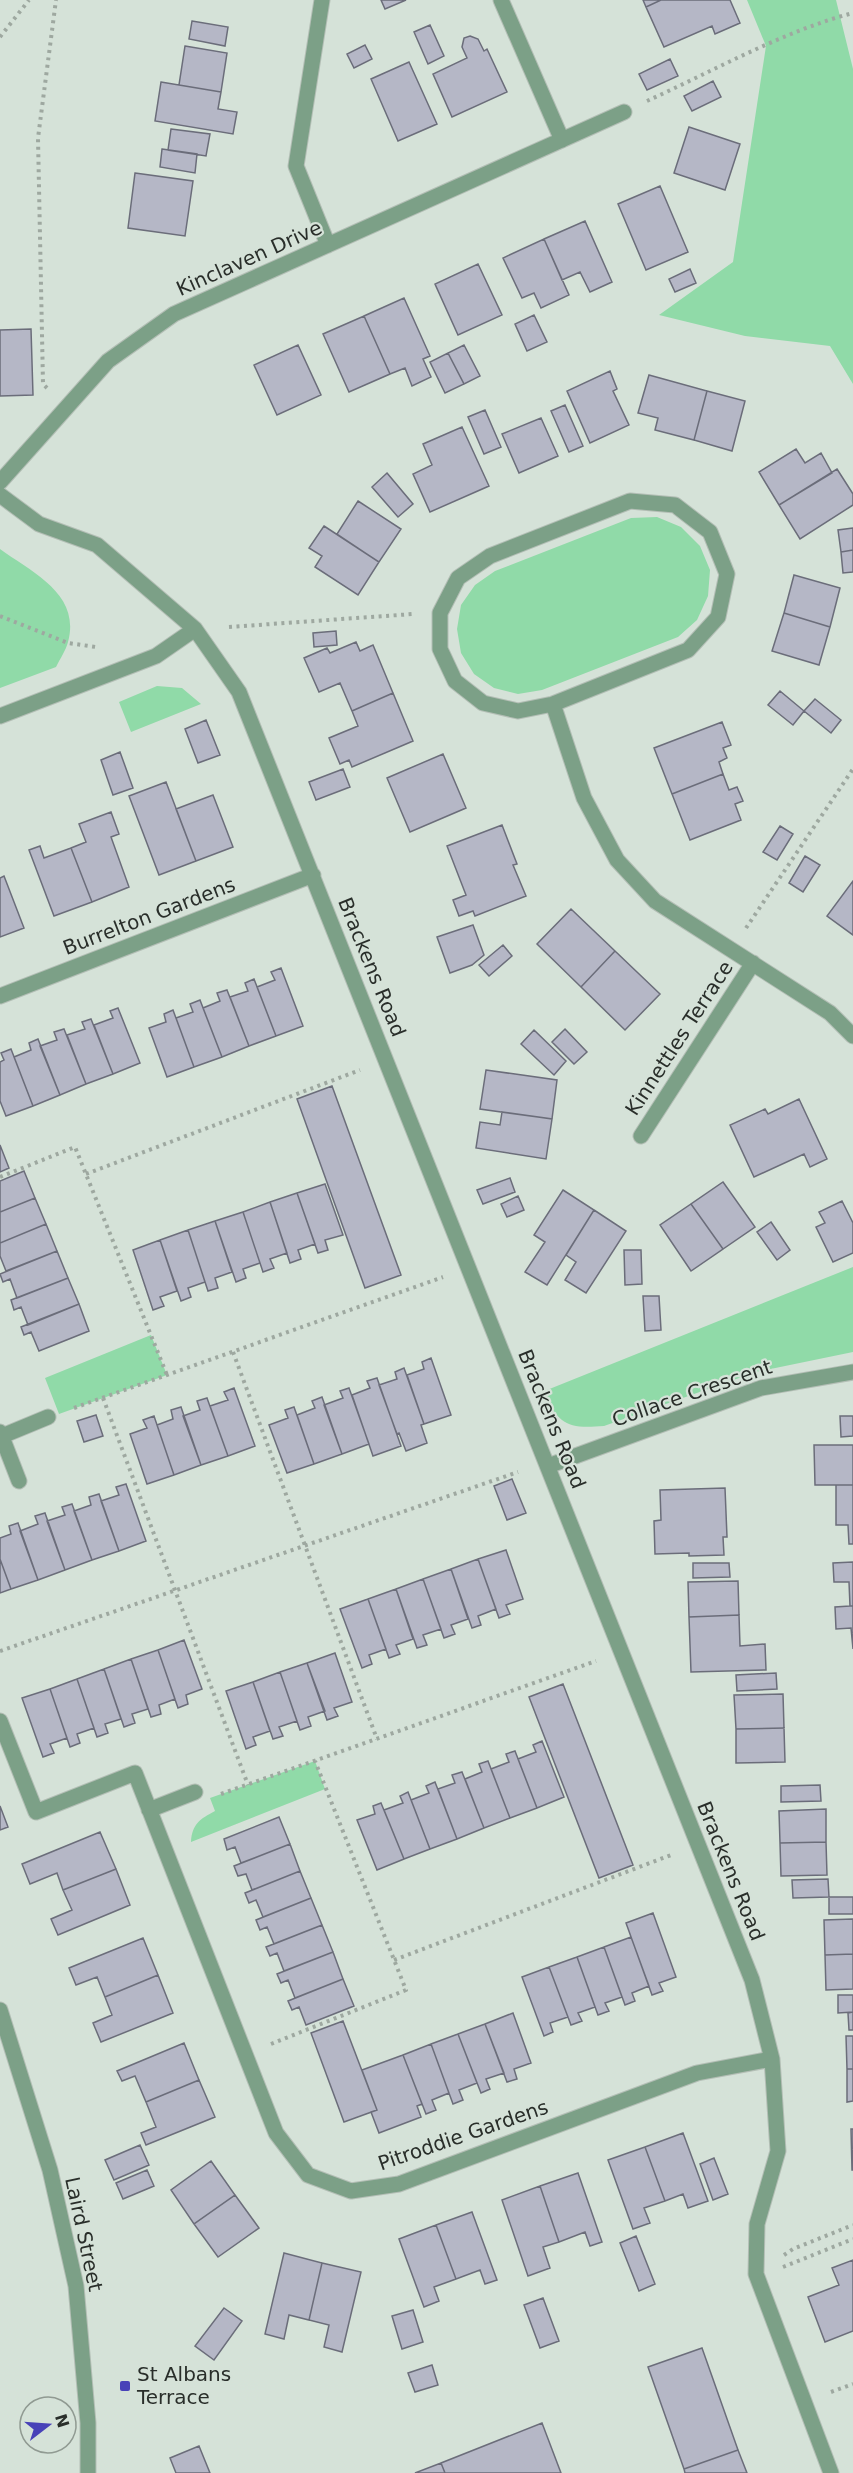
<svg xmlns="http://www.w3.org/2000/svg" width="853" height="2473" font-family="'DejaVu Sans',sans-serif">
	<style>
		.green { fill: #90daa8 }
		.building { fill: #b5b7c6; stroke: #6b6d7a; stroke-width: 1.5 }
		.lines { fill: none; stroke-linecap: round; stroke-linejoin: round }
		.minor-casing { stroke: #b3beb5; stroke-width: 17 }
		.path { stroke: #9ea8a0; stroke-width: 4; stroke-dasharray: 3 4.5; stroke-linecap: butt }
		.minor { stroke: #7ca087; stroke-width: 15 }
		.poi-dot { fill: #4842b8; stroke: #d5e2d8; stroke-width: 2 }
		.labels { text-anchor: middle; dominant-baseline: central; stroke-width: 4.5; stroke-linejoin: round; paint-order: stroke }
		.street-label { font-size: 20px; fill: #292e2a; stroke: #d5e2d8 }
		.poi-label { font-size: 20px; fill: #292e2a; stroke: #d5e2d8; text-anchor: start }
	</style>
	<rect width="100%" height="100%" fill="#d5e2d8"/>
	<path class="green" d="M747,0H836L853,69V384L830,346L745,336L659,315L733,262L766,46Z
		M657,517L681,527L700,546L710,570L708,596L697,620L678,637L542,690L518,694L494,688L474,674L461,653L457,629L461,605L475,585L495,571L631,518Z
		M0,549C33,573 81,594 68,642C66,650 60,659 56,667L0,688Z
		M157,686L182,688L201,704L131,732L119,702Z
		M853,1267V1352L756,1372L604,1426C567,1429 560,1425 542,1392Z
		M151,1335L167,1375L59,1414L45,1378Z
		M315,1761L325,1789L191,1842C192,1824 200,1819 215,1811L210,1798Z"/>
	<path class="building" d="M381,0H406L385,9Z
		M643,0H661L646,7Z
		M661,0H730L740,23L715,34L712,26L664,47L646,7Z
		M192,21L228,27L225,46L189,39Z
		M430,25L444,56L428,64L414,32Z
		M470,36L478,39L484,51L487,49L507,92L452,117L433,74L467,58L462,47L464,38Z
		M365,45L372,59L354,68L347,54Z
		M185,46L227,53L221,92L179,85Z
		M670,59L678,76L647,90L639,74Z
		M409,62L437,124L398,141L371,79Z
		M713,81L721,97L692,111L684,96Z
		M161,82L221,92L218,109L237,112L233,134L155,121Z
		M689,127L740,144L725,190L674,173Z
		M171,129L210,134L206,156L168,150Z
		M162,149L197,154L195,173L160,167Z
		M135,173L193,181L185,236L128,228Z
		M660,186L688,252L646,270L618,204Z
		M585,221L612,282L590,292L580,272L562,280L544,239Z
		M544,239L569,295L541,308L534,293L522,298L503,258Z
		M478,264L502,315L458,335L435,284Z
		M690,269L696,283L675,292L669,279Z
		M404,298L430,356L423,359L431,377L412,386L405,368L390,374L364,316Z
		M534,315L547,342L527,351L515,324Z
		M364,316L390,374L349,392L323,334Z
		M31,329L33,395L0,396V330Z
		M298,345L321,395L277,415L254,365Z
		M464,345L480,376L464,384L448,353Z
		M448,353L464,384L445,393L430,362Z
		M610,371L617,389L613,391L629,425L590,443L567,391Z
		M649,375L707,391L694,440L655,430L658,418L638,413Z
		M707,391L745,401L732,451L694,440Z
		M565,405L583,446L569,452L551,411Z
		M485,410L501,447L484,454L468,417Z
		M541,418L558,456L519,473L502,434Z
		M462,427L489,486L430,512L413,474L432,465L423,444Z
		M796,449L805,463L821,453L832,473L779,505L759,472Z
		M837,469L853,494V505L800,539L779,505Z
		M387,473L413,504L398,517L372,487Z
		M358,501L401,529L379,562L337,534Z
		M324,526L379,562L358,595L315,567L322,556L309,548Z
		M853,528V550L841,552L838,530Z
		M853,550V572L843,573L841,552Z
		M794,575L840,588L830,627L784,613Z
		M784,613L830,627L819,665L772,651Z
		M336,631L337,645L314,647L313,633Z
		M356,642L360,651L373,645L393,693L352,711L340,683L319,692L304,658L327,648L330,653Z
		M780,691L804,711L793,725L768,705Z
		M393,693L413,741L352,767L349,760L340,764L329,738L358,726L352,711Z
		M815,699L841,720L831,733L804,711Z
		M206,720L220,755L198,763L185,729Z
		M722,722L731,745L723,748L727,758L719,762L723,774L672,794L654,748Z
		M120,752L133,788L113,795L101,760Z
		M443,754L466,808L410,832L387,778Z
		M343,769L350,787L316,800L309,782Z
		M723,774L729,790L737,787L743,801L735,804L741,820L690,840L672,794Z
		M166,782L196,861L159,875L129,796Z
		M213,795L233,847L196,861L176,809Z
		M111,812L119,834L111,837L129,887L92,902L71,848L86,842L79,824Z
		M502,825L517,864L513,865L526,896L475,916L473,911L459,916L453,900L466,895L447,846Z
		M780,826L793,834L777,860L763,852Z
		M40,846L44,858L71,848L92,902L54,916L29,850Z
		M805,856L820,865L803,892L789,883Z
		M4,876L24,928L0,937V878Z
		M853,881V935L827,916Z
		M571,909L615,951L581,987L537,944Z
		M473,925L484,955L472,965L450,973L437,937Z
		M503,945L512,956L489,976L479,965Z
		M615,951L660,994L625,1030L581,987Z
		M281,968L303,1026L276,1036L257,987L275,980L271,972Z
		M254,979L276,1036L249,1046L230,997L248,991L245,983Z
		M227,990L249,1046L222,1057L203,1008L220,1001L217,993Z
		M200,1000L222,1057L194,1067L176,1018L193,1012L190,1004Z
		M118,1008L140,1063L113,1074L94,1025L113,1018L110,1011Z
		M173,1010L194,1067L167,1077L149,1028L166,1022L164,1014Z
		M91,1019L113,1074L86,1084L67,1035L85,1029L82,1022Z
		M64,1029L86,1084L60,1095L40,1046L57,1040L54,1032Z
		M565,1029L587,1052L574,1064L552,1042Z
		M534,1030L566,1061L554,1075L521,1044Z
		M38,1039L60,1095L33,1106L14,1057L31,1050L29,1043Z
		M11,1049L33,1106L6,1116L0,1101V1062L4,1060L1,1053Z
		M486,1070L557,1080L552,1119L480,1109Z
		M332,1086L401,1275L365,1288L297,1099Z
		M799,1099L827,1159L810,1167L804,1154L754,1177L730,1125L765,1109L768,1114Z
		M502,1112L552,1119L546,1159L476,1148L480,1122L500,1125Z
		M0,1145L9,1168L0,1172Z
		M24,1171L35,1198L0,1212V1181Z
		M510,1178L515,1192L483,1204L477,1190Z
		M723,1182L755,1227L723,1249L691,1204Z
		M325,1184L343,1235L325,1240L328,1250L318,1253L297,1193Z
		M563,1190L594,1210L547,1285L525,1272L545,1242L534,1235Z
		M297,1193L315,1244L298,1250L301,1259L290,1263L270,1202Z
		M518,1196L524,1210L507,1217L501,1204Z
		M35,1198L46,1224L0,1243V1212Z
		M842,1201L853,1223V1253L833,1262L816,1227L825,1223L819,1212Z
		M270,1202L287,1253L270,1259L274,1268L263,1272L243,1212Z
		M691,1204L723,1249L691,1271L660,1225Z
		M594,1210L626,1231L586,1293L565,1280L576,1262L566,1255Z
		M243,1212L260,1263L243,1269L246,1278L236,1282L215,1221Z
		M215,1221L232,1272L215,1278L218,1288L208,1291L188,1230Z
		M771,1222L790,1250L777,1260L757,1232Z
		M46,1224L57,1251L6,1271L0,1256V1243Z
		M188,1230L205,1282L188,1288L191,1297L181,1301L160,1240Z
		M160,1240L177,1291L160,1297L164,1306L153,1310L133,1250Z
		M624,1250H641L642,1284L625,1285Z
		M57,1251L68,1278L17,1298L10,1279L3,1282L0,1274Z
		M68,1278L79,1304L28,1325L21,1307L14,1310L11,1300Z
		M643,1296H659L661,1330L645,1331Z
		M79,1304L89,1331L39,1351L31,1332L24,1335L21,1327Z
		M431,1358L451,1415L424,1424L407,1375L424,1369L422,1362Z
		M404,1368L424,1424L421,1425L427,1443L406,1451L399,1433L397,1434L379,1385L397,1379L395,1372Z
		M377,1378L401,1446L373,1456L352,1395L370,1388L367,1381Z
		M234,1388L255,1446L228,1456L210,1406L228,1400L224,1392Z
		M349,1388L369,1444L342,1454L324,1405L343,1398L340,1391Z
		M322,1397L342,1454L314,1464L297,1415L315,1408L312,1401Z
		M207,1398L228,1456L201,1465L183,1416L200,1410L197,1401Z
		M181,1407L201,1465L174,1475L157,1425L173,1419L171,1410Z
		M294,1407L314,1464L287,1473L269,1425L288,1418L285,1410Z
		M96,1415L103,1436L84,1442L77,1421Z
		M154,1416L174,1475L147,1484L130,1434L147,1428L143,1420Z
		M840,1416H853V1436L841,1437Z
		M814,1445H853V1485H815Z
		M512,1479L526,1513L507,1520L494,1486Z
		M126,1484L146,1541L119,1551L101,1501L119,1495L116,1487Z
		M836,1485H853V1544H849L848,1525H836Z
		M725,1488L727,1537H723L724,1555L689,1556V1553L655,1554L654,1521L661,1520L660,1490Z
		M99,1494L119,1551L92,1560L74,1511L91,1505L89,1497Z
		M72,1504L92,1560L65,1570L47,1521L65,1515L62,1507Z
		M45,1513L65,1570L38,1580L20,1531L38,1524L35,1516Z
		M18,1523L38,1580L11,1589L0,1559V1538L11,1534L9,1526Z
		M506,1550L523,1599L506,1605L510,1614L499,1618L478,1559Z
		M0,1559L11,1589L0,1593Z
		M478,1559L496,1609L478,1616L481,1625L472,1628L451,1569Z
		M853,1562V1606H850L849,1582H834L833,1563Z
		M693,1563H729L730,1577L693,1578Z
		M451,1569L468,1619L451,1625L455,1634L444,1638L423,1579Z
		M423,1579L441,1629L423,1635L427,1645L417,1648L396,1589Z
		M738,1581L739,1615L689,1617L688,1582Z
		M396,1589L413,1639L396,1645L400,1654L389,1658L368,1599Z
		M368,1599L386,1649L369,1655L372,1664L362,1668L340,1609Z
		M850,1606H853V1649L851,1628L836,1629L835,1607Z
		M739,1615L740,1646L765,1644L766,1670L691,1672L689,1617Z
		M184,1640L202,1689L186,1695L188,1704L178,1708L158,1650Z
		M158,1650L175,1699L159,1705L161,1714L151,1717L131,1659Z
		M335,1653L352,1702L334,1708L338,1716L327,1720L307,1663Z
		M131,1659L148,1709L132,1714L135,1723L124,1727L104,1669Z
		M307,1663L325,1711L308,1717L311,1726L300,1730L280,1672Z
		M104,1669L121,1719L105,1724L108,1733L97,1737L77,1679Z
		M280,1672L297,1721L279,1727L283,1736L273,1739L253,1682Z
		M776,1673L777,1689L737,1691L736,1675Z
		M77,1679L94,1728L77,1734L80,1743L70,1747L50,1689Z
		M253,1682L270,1731L253,1737L256,1745L246,1749L226,1691Z
		M563,1684L633,1865L599,1878L529,1697Z
		M50,1689L67,1738L50,1744L54,1753L43,1757L22,1698Z
		M783,1694L784,1728L736,1729L734,1695Z
		M784,1728L785,1762L736,1763V1729Z
		M542,1741L564,1797L537,1808L518,1759L536,1752L533,1745Z
		M515,1751L537,1808L510,1818L491,1769L509,1762L506,1754Z
		M488,1761L510,1818L484,1828L465,1779L482,1772L479,1764Z
		M462,1772L484,1828L457,1839L438,1789L455,1783L452,1775Z
		M435,1782L457,1839L430,1849L411,1800L429,1793L426,1786Z
		M820,1785L821,1801L781,1802V1786Z
		M408,1792L430,1849L404,1859L384,1810L403,1803L400,1796Z
		M381,1803L404,1859L377,1870L357,1820L375,1814L373,1806Z
		M0,1806L8,1827L0,1830Z
		M826,1809V1842L780,1843L779,1811Z
		M279,1817L290,1844L241,1863L235,1847L227,1850L224,1839Z
		M100,1832L116,1869L63,1890L57,1873L30,1884L22,1864Z
		M826,1842L827,1875L781,1876L780,1843Z
		M290,1844L300,1871L252,1890L246,1874L238,1876L234,1866Z
		M116,1869L130,1905L58,1935L51,1919L72,1910L63,1890Z
		M300,1871L311,1898L263,1917L256,1900L249,1903L245,1893Z
		M828,1879L829,1897L793,1898L792,1880Z
		M829,1897H853V1914H829Z
		M311,1898L322,1925L274,1944L267,1927L260,1930L256,1920Z
		M653,1913L676,1977L659,1983L663,1991L652,1995L626,1923Z
		M853,1919V1954L825,1955L824,1920Z
		M322,1925L333,1952L284,1971L277,1953L270,1956L266,1947Z
		M631,1937L649,1986L632,1993L635,2001L625,2005L604,1947Z
		M143,1938L158,1975L105,1997L97,1977L76,1985L69,1968Z
		M604,1947L622,1997L605,2003L609,2011L598,2015L577,1957Z
		M333,1952L343,1979L295,1998L288,1980L281,1983L277,1974Z
		M853,1954V1989L826,1990L825,1955Z
		M577,1957L595,2007L578,2013L582,2021L571,2025L549,1967Z
		M549,1967L568,2017L550,2023L553,2032L544,2036L522,1977Z
		M158,1975L173,2013L101,2042L93,2023L112,2015L105,1997Z
		M343,1979L354,2006L306,2025L299,2007L292,2010L288,2001Z
		M838,1995H853V2012L838,2013Z
		M853,2012V2030H849L848,2013Z
		M513,2013L531,2063L514,2069L517,2079L507,2082L485,2024Z
		M343,2021L377,2110L344,2122L311,2033Z
		M485,2024L504,2073L486,2079L490,2089L481,2093L458,2034Z
		M458,2034L477,2083L459,2090L463,2100L453,2104L431,2044Z
		M846,2036H853V2069H847Z
		M184,2043L199,2080L146,2102L135,2076L122,2081L117,2071Z
		M431,2044L449,2093L432,2100L436,2110L426,2114L403,2055Z
		M403,2055L422,2104L417,2106L421,2117L379,2133L371,2112L377,2110L362,2070Z
		M847,2069H853V2101L847,2102Z
		M199,2080L215,2117L146,2145L141,2133L156,2127L146,2102Z
		M851,2129H853V2170H852Z
		M683,2133L708,2201L688,2208L683,2194L665,2201L645,2147Z
		M140,2145L149,2165L114,2180L105,2160Z
		M645,2147L665,2201L644,2208L650,2223L633,2229L608,2160Z
		M714,2158L728,2194L713,2200L700,2164Z
		M211,2161L235,2195L194,2224L171,2190Z
		M147,2170L154,2186L123,2199L116,2183Z
		M578,2173L602,2242L590,2246L585,2232L559,2242L540,2186Z
		M540,2186L559,2242L543,2247L550,2268L528,2276L502,2200Z
		M235,2195L259,2228L218,2257L194,2224Z
		M472,2212L497,2280L485,2284L480,2270L456,2279L436,2225Z
		M436,2225L456,2279L434,2287L439,2301L424,2307L399,2239Z
		M636,2236L655,2284L639,2291L620,2243Z
		M284,2253L322,2263L309,2320L289,2315L284,2339L265,2334Z
		M853,2260V2331L825,2342L808,2297L839,2285L832,2268Z
		M322,2263L361,2272L342,2352L324,2347L329,2325L309,2320Z
		M543,2298L559,2341L540,2348L524,2305Z
		M224,2308L242,2321L214,2360L195,2346Z
		M413,2310L423,2342L402,2349L392,2316Z
		M702,2348L738,2450L684,2469L648,2367Z
		M432,2365L438,2385L415,2392L408,2373Z
		M542,2423L561,2473H445L441,2463Z
		M199,2446L210,2473H176L170,2458Z
		M738,2450L747,2473H685L684,2469Z
		M441,2463L445,2473H415Z"/>
	<g class="lines">
		<defs>
			<path id="minor" d="M322,0L296,166L328,245
				M501,0L562,140
				M0,482L108,361L174,314L624,112
				M0,495L39,524L97,545L195,629L239,692L752,1980L772,2059L778,2151L757,2224L756,2274L831,2473
				M630,501L675,505L710,532L727,574L718,617L688,650L553,704L518,711L483,703L455,681L440,649V613L458,578L490,556Z
				M553,704L584,798L617,860L655,901L830,1013L853,1036
				M0,716L156,656L195,629
				M0,996L313,875
				M641,1136L753,963
				M0,1432L19,1481
				M2,1436L48,1417
				M548,1466L761,1388L853,1372
				M0,1721L36,1812L135,1773L276,2133L308,2175L351,2191L399,2184L697,2073L772,2059
				M149,1810L195,1792
				M0,2010L50,2170L76,2286L88,2423V2473"/>
		</defs>
		<use href="#minor" class="minor-casing"/>
		<path class="path" d="M0,37L29,0
			M647,101C711,72 786,30 853,13
			M47,388L43,384L38,138L56,0
			M0,616L68,643L96,647
			M229,627L413,614
			M746,928L853,769
			M86,1174L360,1070
			M0,1177L75,1147L167,1375
			M233,1352L377,1739
			M103,1398L248,1785
			M74,1408L443,1277
			M0,1651L518,1472
			M221,1794L596,1661
			M394,1960L671,1855
			M271,2044L406,1990L315,1761
			M784,2255L793,2249L853,2225
			M783,2267L853,2239
			M831,2392L853,2384"/>
		<use href="#minor" class="minor"/>
	</g>
	<rect class="poi-dot" x="119" y="2380" width="12" height="12" rx="3"/>
	<g class="labels">
		<g class="street-label">
			<text transform="translate(249 258) rotate(-24)">Kinclaven Drive</text>
			<text transform="translate(149 916) rotate(-21)">Burrelton Gardens</text>
			<text transform="translate(372 967) rotate(68)">Brackens Road</text>
			<text transform="translate(679 1038) rotate(-57)">Kinnettles Terrace</text>
			<text transform="translate(692 1393) rotate(-19)">Collace Crescent</text>
			<text transform="translate(552 1419) rotate(68)">Brackens Road</text>
			<text transform="translate(731 1871) rotate(68)">Brackens Road</text>
			<text transform="translate(463 2135) rotate(-19)">Pitroddie Gardens</text>
			<text transform="translate(84 2234) rotate(78)">Laird Street</text>
		</g>
		<g class="poi-label">
			<text x="137" y="2374">St Albans<tspan x="137" dy="23">Terrace</tspan></text>
		</g>
	</g>
	<g transform="translate(48 2425) rotate(73)"><circle r="28" fill="#d5e2d8" stroke="#909a92" stroke-width="1.5"/>
	<path d="M0-4.5L10 22L0 15L-10 22Z" fill="#4842b8"/>
	<text y="-9" font-size="16" font-weight="bold" text-anchor="middle" fill="#292e2a">N</text>
	</g>
</svg>
